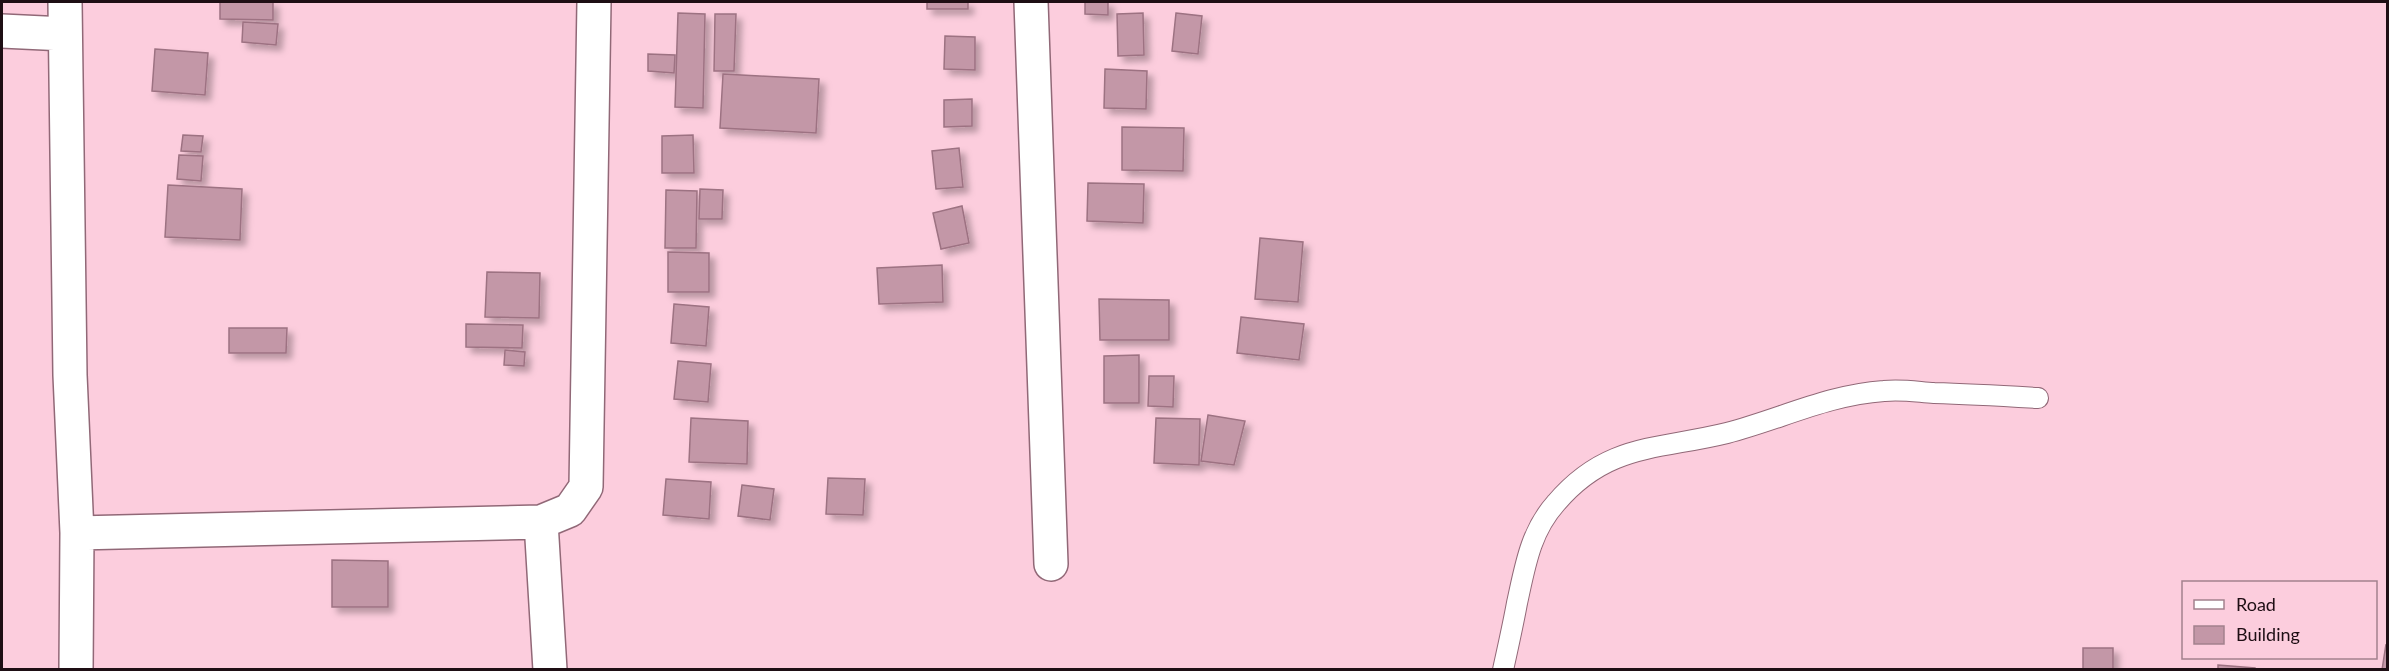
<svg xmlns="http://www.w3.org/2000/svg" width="2389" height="671" font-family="Lato,sans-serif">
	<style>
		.building { fill: #c397a7; stroke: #9d7282; stroke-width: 1.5; filter: url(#shadow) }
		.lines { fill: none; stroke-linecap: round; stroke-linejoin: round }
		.lane-casing { stroke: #916877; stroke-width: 22 }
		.street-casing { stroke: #916877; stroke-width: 36 }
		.lane { stroke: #fff; stroke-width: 20 }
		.street { stroke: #fff; stroke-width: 33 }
	</style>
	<defs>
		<filter id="shadow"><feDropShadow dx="5.5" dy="5.5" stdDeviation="3" flood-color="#0004"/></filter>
	</defs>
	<rect width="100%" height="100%" fill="#fccddd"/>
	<path class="building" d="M220,2H273V20L220,19Z
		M927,2H968V9H927Z
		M1085,2H1108V15L1085,14Z
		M678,13L705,14L703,108L675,107Z
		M1143,13L1144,55L1118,56L1117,14Z
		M1176,13L1202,16L1198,54L1172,51Z
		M715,14H736L734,71H714Z
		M243,22L278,24L276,45L242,42Z
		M945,36L975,37V70L944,69Z
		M155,49L208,53L205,95L152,91Z
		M648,54L675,55L674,73L648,71Z
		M1105,69L1147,71L1146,109L1104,108Z
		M723,74L819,79L816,133L720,128Z
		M972,99V126L944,127V100Z
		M1122,127L1184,128L1183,171L1122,170Z
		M183,135L203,136L201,152L181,151Z
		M693,135L694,173H662V136Z
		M959,148L963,187L936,189L932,151Z
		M179,155L203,156L201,181L177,179Z
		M1088,183L1144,184L1143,223L1087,221Z
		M168,185L242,189L240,240L165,237Z
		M700,189L723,190L722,219H699Z
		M666,190L697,191L696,248H665Z
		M962,206L969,243L941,249L933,213Z
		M1260,238L1303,242L1298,302L1255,299Z
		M668,252L709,253V292H668Z
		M942,265L943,302L879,304L877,268Z
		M487,272L540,273L539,318L485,317Z
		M1099,299L1169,300V340H1100Z
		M674,304L709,307L706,346L671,343Z
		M1241,317L1304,324L1299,360L1237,353Z
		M466,324L523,325L522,348L466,347Z
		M229,328H287L286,353H229Z
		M505,350L525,352L524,366L504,365Z
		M1139,355V403H1104V356Z
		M678,361L711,364L708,402L674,399Z
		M1149,376H1174L1173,407L1148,406Z
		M1208,415L1245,421L1234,465L1201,461Z
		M691,418L748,421L747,464L689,462Z
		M1156,418L1200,419L1199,465L1154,463Z
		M828,478L865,479L863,515L826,514Z
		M666,479L711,482L709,519L663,515Z
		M742,485L774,489L770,520L738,516Z
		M332,560L388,561V607H332Z
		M2386,644L2388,670H2382Z
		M2083,648H2113V670H2083Z
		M2218,665L2255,668V670H2218Z"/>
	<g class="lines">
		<defs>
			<path id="lane" d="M1503,670C1508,647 1513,625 1517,603C1525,567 1530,532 1556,503C1607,443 1658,450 1727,433C1781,419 1827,395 1884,391C1901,389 1918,392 1934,393C1969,394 2004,396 2038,398"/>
			<path id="street" d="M65,2L70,375L77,533L76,670
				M1031,2L1051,564
				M2,31L65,34
				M541,522L550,670
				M77,533L541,522L570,510L586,487L594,2"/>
		</defs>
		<use href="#lane" class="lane-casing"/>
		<use href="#street" class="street-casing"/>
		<use href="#lane" class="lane"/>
		<use href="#street" class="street"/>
	</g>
	<rect width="2389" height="671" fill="none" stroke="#1e0e14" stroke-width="6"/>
	<rect x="2182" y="581" width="195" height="78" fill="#fccddd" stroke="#a3818d" stroke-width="1.5"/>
	<rect x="2194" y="600" width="30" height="9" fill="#ffffff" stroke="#a3818d" stroke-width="1.5"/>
	<text x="2236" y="611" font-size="18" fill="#1e0e14">Road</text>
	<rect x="2194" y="626" width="30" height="18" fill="#c397a7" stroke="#a3818d" stroke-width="1.5"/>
	<text x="2236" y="641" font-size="18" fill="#1e0e14">Building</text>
</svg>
